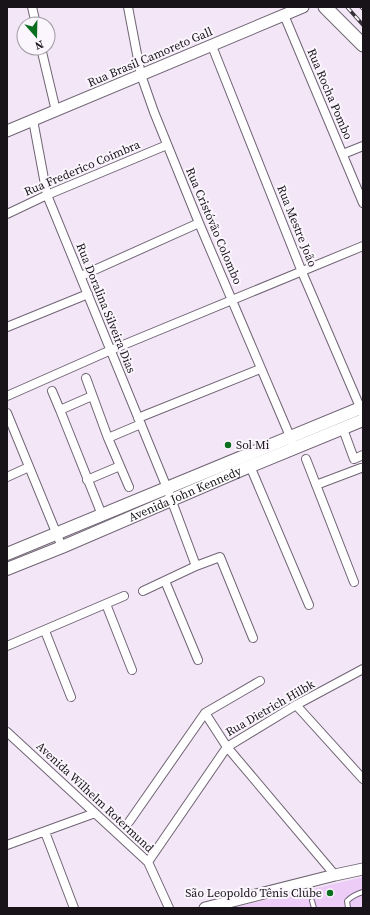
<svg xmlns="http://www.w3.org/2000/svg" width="370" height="915" font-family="'Source Serif 4',serif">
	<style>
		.green { fill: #eeccf8 }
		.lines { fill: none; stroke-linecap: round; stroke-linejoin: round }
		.service-casing { stroke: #706574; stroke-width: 6 }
		.minor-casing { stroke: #706574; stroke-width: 10 }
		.tertiary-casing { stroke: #706574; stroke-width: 13 }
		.secondary-casing { stroke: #706574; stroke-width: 14 }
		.primary-casing { stroke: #706574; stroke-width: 15 }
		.service { stroke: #fff; stroke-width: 4 }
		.minor { stroke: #fff; stroke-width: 8 }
		.tertiary { stroke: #fff; stroke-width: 11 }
		.secondary { stroke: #fff; stroke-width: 12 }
		.primary { stroke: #fff; stroke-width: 13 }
		.rail-casing { stroke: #363139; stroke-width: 3.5 }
		.rail { stroke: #fbf6fd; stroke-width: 2; stroke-dasharray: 6; stroke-linecap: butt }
		.poi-dot { fill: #096f1f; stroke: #fbf6fd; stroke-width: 1.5 }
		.labels { text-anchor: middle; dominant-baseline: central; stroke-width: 4; stroke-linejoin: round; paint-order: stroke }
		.street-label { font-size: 12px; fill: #171319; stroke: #fbf6fd }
		.poi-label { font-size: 12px; fill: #171319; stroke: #fbf6fd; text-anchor: start }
	</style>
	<rect width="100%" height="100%" fill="#f3e6f7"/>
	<path class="green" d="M363,877V908H232Z"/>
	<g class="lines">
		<defs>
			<path id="service" d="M312,901L314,908
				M348,908L347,901C352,896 356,894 363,892"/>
			<path id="minor" d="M32,7L36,24
				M128,7L141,75L154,112L199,223L292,441
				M284,15L363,203
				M212,46L302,272L363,414
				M41,48L56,111
				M33,120L47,195L167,488L196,566
				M343,154L363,146
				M7,214L47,195L167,145
				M81,276L199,223
				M7,327L88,294
				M86,378L108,438L141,424
				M52,391L60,410L92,396
				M7,396L111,350L363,246
				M60,410L102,515
				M7,413L62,547
				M138,418L260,369
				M343,429L354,459L363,455
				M108,438L129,487
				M306,459L354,582
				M250,466L309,605
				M7,477L29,467
				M87,480L120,466
				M316,485L361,468
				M165,581L198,660
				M143,591L196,566L220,557L253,638
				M106,604L132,670
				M45,631L71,697
				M7,646L124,596
				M296,705L363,779
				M205,713L227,747L335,875
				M7,732L148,862L169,908
				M129,822L205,713L260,681
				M45,832L74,908
				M7,845L95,813
				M148,862L227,747L296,705L363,669"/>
			<path id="tertiary" d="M7,131L303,7
				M205,908L335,875L363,869"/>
			<g id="secondary">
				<path d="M7,554L363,407"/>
				<path id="s1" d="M7,569L62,547L241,470L363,420"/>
			</g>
			<path id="primary" d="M325,7L363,45"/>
		</defs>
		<use href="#service" class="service-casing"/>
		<use href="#minor" class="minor-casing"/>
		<use href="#tertiary" class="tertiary-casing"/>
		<use href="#secondary" class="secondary-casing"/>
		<use href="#primary" class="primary-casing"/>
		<use href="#service" class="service"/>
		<use href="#minor" class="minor"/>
		<use href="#tertiary" class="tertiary"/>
		<use href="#secondary" class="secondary"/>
		<use href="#primary" class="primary"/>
		<defs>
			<path id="rail" d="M347,7L363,25
				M361,7L363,9"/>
		</defs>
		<use href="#rail" class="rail-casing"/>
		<use href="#rail" class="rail"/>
	</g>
	<g class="poi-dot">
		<circle cx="228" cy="445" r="4"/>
		<circle cx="330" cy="893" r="4"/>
	</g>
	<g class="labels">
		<g class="street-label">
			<text transform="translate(150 57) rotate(-23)">Rua Brasil Camoreto Gall</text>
			<text transform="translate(330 94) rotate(67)">Rua Rocha Pombo</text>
			<text transform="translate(82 168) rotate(-23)">Rua Frederico Coimbra</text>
			<text transform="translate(214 226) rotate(67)">Rua Cristóvão Colombo</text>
			<text transform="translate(297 226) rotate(68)">Rua Mestre João</text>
			<text transform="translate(106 308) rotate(68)">Rua Doralina Silveira Dias</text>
			<text stroke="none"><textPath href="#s1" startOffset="193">Avenida John Kennedy</textPath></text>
			<text transform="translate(270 708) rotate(-30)">Rua Dietrich Hilbk</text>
			<text transform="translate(95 797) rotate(43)">Avenida Wilhelm Rotermund</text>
		</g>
		<g class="poi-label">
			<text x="236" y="445">Sol Mi</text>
			<text x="322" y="893" text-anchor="end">São Leopoldo Tênis Clube</text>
		</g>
	</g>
	<rect width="370" height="915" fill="none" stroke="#171319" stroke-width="16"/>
	<g transform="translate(36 36) rotate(160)"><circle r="19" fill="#fbf6fd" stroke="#a09ba2"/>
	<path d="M0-3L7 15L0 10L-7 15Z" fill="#096f1f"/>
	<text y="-6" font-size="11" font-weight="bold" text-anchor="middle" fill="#171319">N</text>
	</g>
</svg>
